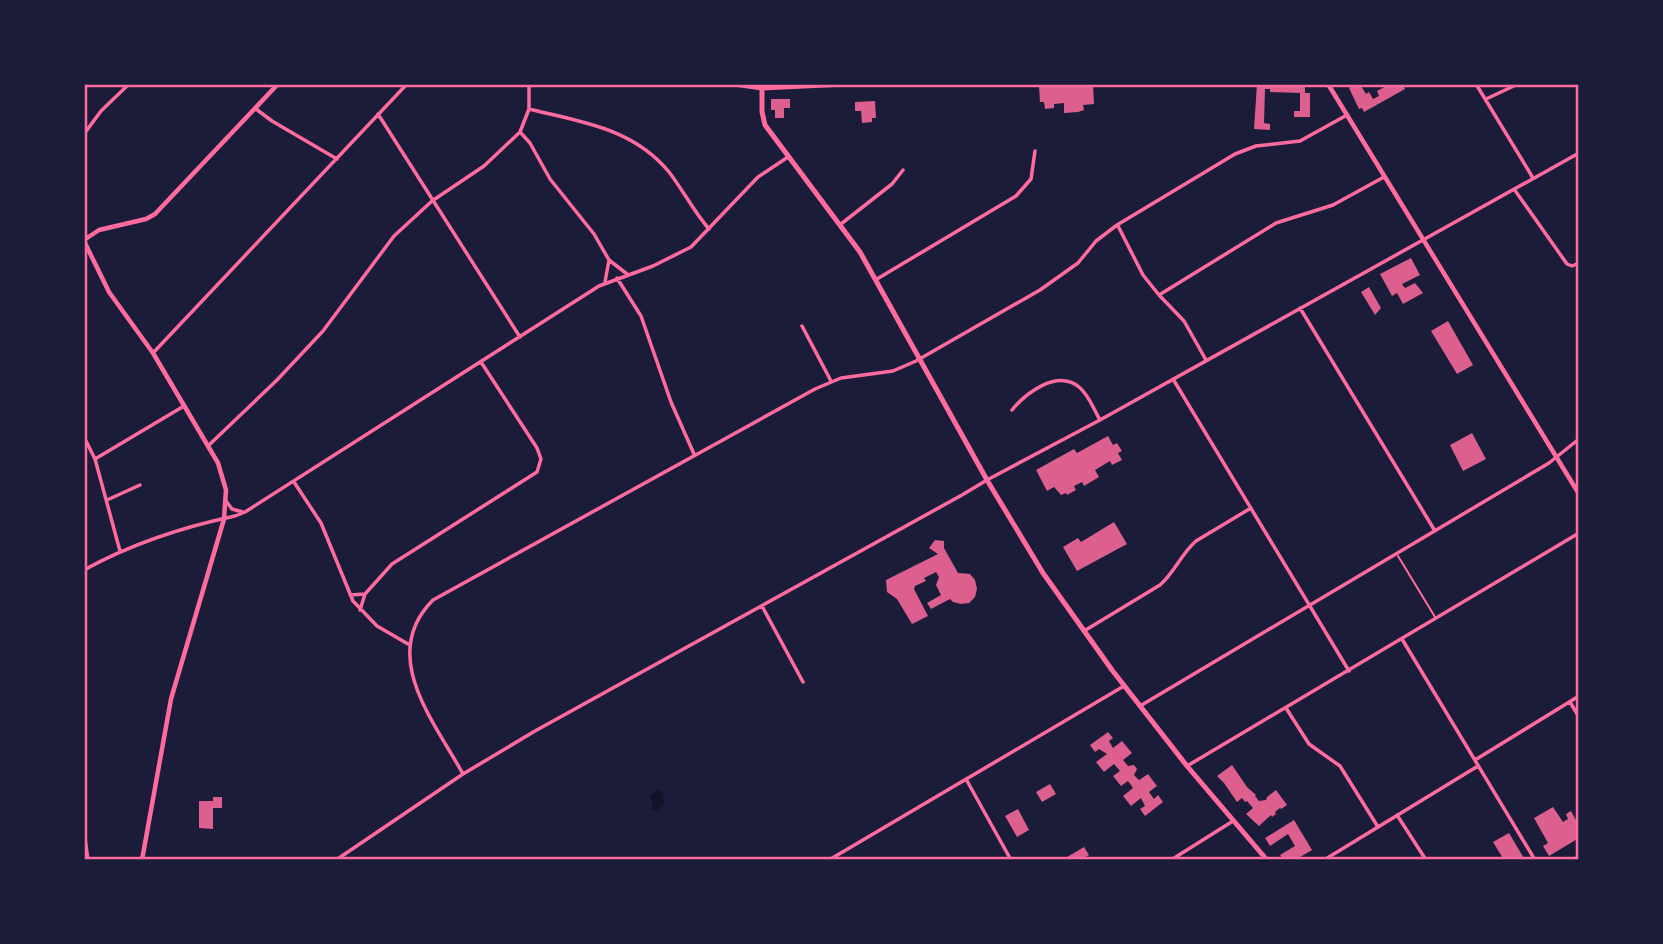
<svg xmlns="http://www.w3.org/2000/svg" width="1663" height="944" font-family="'PT Sans',sans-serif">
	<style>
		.water { fill: #12122b }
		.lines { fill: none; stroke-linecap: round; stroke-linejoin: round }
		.stream { stroke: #12122b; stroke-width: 2 }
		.building { fill: #dd5f8e }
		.service { stroke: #ff6b9d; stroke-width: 2 }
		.minor { stroke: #ff6b9d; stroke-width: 3.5 }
		.tertiary { stroke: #ff6b9d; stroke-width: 4.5 }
		.secondary { stroke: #ff6b9d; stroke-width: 5 }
		.primary { stroke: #ff6b9d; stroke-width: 5 }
		.trunk { stroke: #ff6b9d; stroke-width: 6 }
		.neatline { fill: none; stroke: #ff6b9d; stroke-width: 2.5 }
	</style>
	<rect width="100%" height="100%" fill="#1b1b3a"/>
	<path class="water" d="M658,789L663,792L664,805L656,811L651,808L653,803L650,796Z"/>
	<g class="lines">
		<path class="stream" d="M84,773V793"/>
	</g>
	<path class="building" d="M1093,84L1094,104L1083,105L1084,110L1078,112L1064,113V103L1054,104V108L1045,109L1044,102H1040L1039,86Z
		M1257,84H1305V93H1310V117H1294V111H1300V93L1270,92V89H1265L1264,123L1270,124V130L1254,129Z
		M1356,84H1364L1361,86L1366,94L1369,92L1373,99L1379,96L1377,91L1390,84H1403L1405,89L1364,112L1362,108L1359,109L1349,88Z
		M771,99H790V108H784V118H775V110H771Z
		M875,101L876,118H872V122L862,123L861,111H855V102Z
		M1411,258L1420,275L1402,284L1405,288L1415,283L1423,293L1403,304L1397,293L1392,296L1380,274Z
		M1369,287L1381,308L1375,315L1361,292Z
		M1448,321L1473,365L1457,374L1431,331Z
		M1472,433L1486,459L1463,471L1450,445Z
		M1108,436L1113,445L1117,443L1122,451L1118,453L1122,460L1112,465L1110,461L1095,470L1099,477L1084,486L1082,482L1074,486L1076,490L1067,495L1066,493L1061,495L1054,487L1047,491L1036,470L1074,449L1077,453Z
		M1114,522L1127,544L1077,571L1063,547L1078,538L1081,542Z
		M935,540L944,541V548L958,573L970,574L975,580L977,589L975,597L969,603L961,604L953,602L950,599L931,609L927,603L941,595L936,585L939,577L936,572L924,578L926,581L915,586L914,589L928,616L912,624L897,599L887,592L886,580L938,554L929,548Z
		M1108,732L1113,738L1109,741L1113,748L1122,741L1132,753L1123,760L1128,766L1134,765L1137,769L1134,775L1139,780L1148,774L1157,786L1149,792L1154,799L1158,795L1163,802L1145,816L1140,809L1145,806L1141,798L1131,806L1123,796L1133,788L1128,781L1121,786L1113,776L1120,771L1114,764L1104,772L1096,762L1107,754L1099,749L1095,752L1090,745Z
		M1232,765L1247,787L1256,795L1255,796L1259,801L1266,800L1267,797L1276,790L1287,805L1281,809L1280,808L1275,812L1276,814L1272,817L1271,815L1259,826L1246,814L1253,808L1247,801L1245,802L1242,798L1237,802L1224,783L1217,776Z
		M1050,784L1056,794L1042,802L1036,792Z
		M213,797H222V808H213V829L199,828V801H213Z
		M1553,807L1563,822L1568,819L1566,814L1571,811L1577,822L1579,821V838L1549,856L1543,846L1548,843L1534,818Z
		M1018,809L1029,830L1017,837L1005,816Z
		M1294,820L1312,850L1295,860H1284L1280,855L1295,846L1288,834L1270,846L1265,838Z
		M1509,833L1525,860H1504L1493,842Z
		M1084,847L1089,855L1080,860H1062Z"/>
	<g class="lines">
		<path class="service" d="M1398,556L1435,617"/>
		<path class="minor" d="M1476,84L1533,178
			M1486,99L1518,84
			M256,109L272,121L337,159
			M529,109C581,122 633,128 669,172C683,190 694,212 709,229
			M378,114L520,337
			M520,132L530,143L550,179L594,234L609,260L627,274
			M84,134L101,111L129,84
			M1514,189L1567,264L1572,266L1579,263
			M841,224L892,184L903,170
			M1118,226L1143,275L1159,295L1184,321L1206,360
			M617,278L641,316L671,402L694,454
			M877,279L1016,196L1031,179L1035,151
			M605,282L609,260
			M1159,295L1276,223L1333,205L1384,177
			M1300,308L1435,531
			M802,326L831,381
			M153,353L407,84
			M1173,379L1349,671
			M1012,410C1026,393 1057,369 1079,387C1089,395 1094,410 1100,420
			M84,437L95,459L120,551
			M208,446L277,380L323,331L394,236L432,201L484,166L520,132L529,109V84
			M95,459L184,406
			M294,482L321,523L353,601L377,626L408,644
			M107,500L140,485
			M226,501L232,509L243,512
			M84,570C131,544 183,527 235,516L245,512L599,286L653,266L691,247L758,177L788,157
			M350,595L365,594
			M762,606L803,682
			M360,610L365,594L392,564L537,472L541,459L537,448L481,362
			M1084,631L1160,585C1175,572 1181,554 1196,541L1251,508
			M1402,639L1535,860
			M1570,702L1579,717
			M1140,706L1549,463L1579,439
			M1286,708L1309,744L1340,766L1378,827
			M1475,760L1579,696
			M1187,766L1579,533
			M463,774C434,721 378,655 433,600L815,389L841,378L893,371L916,361L1040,290L1078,263L1096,241L1117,225L1235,154L1256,146L1300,141L1347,115
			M966,779L1011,860
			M1397,815L1426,860
			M84,831L88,860
			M336,860L463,774L535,731L962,495L987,480L1100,420L1579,153
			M829,860L1124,686
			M1171,860L1233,821
			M1324,860L1478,766"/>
		<path class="tertiary" d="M1328,84L1579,494
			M84,240L99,230L146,219L155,214L278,84
			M84,241L109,292L153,353L218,463L226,490L224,519L171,699L142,860"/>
		<path class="secondary" d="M762,88V112L765,125L860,252L987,480L1043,573L1112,670L1187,766L1267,860"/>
		<path class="primary" d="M734,84L762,88L846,84"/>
		<path class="trunk" d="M1576,860L1579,858"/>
	</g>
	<rect width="1663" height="944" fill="none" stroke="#1b1b3a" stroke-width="172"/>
	<rect x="86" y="86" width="1491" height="772" class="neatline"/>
</svg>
